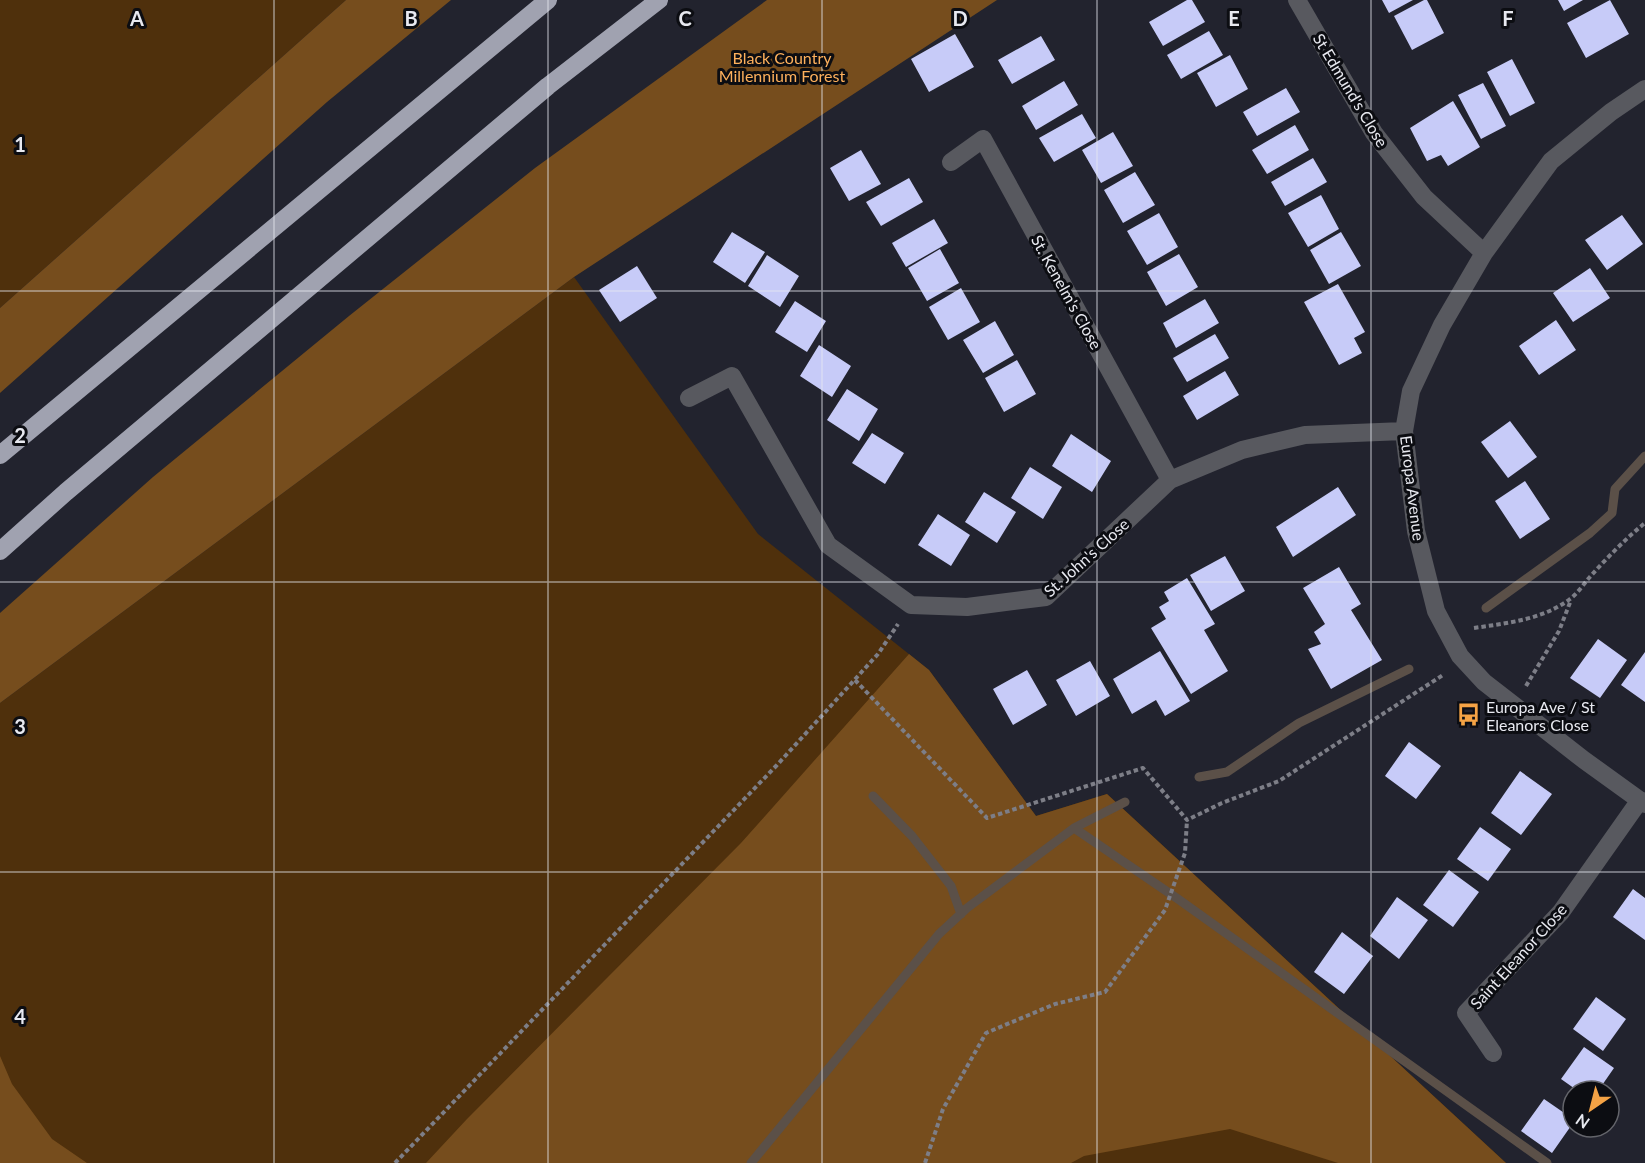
<svg xmlns="http://www.w3.org/2000/svg" width="1645" height="1163" font-family="Lato,sans-serif">
	<style>
		.green { fill: #4f300c }
		.forest { fill: #764d1d }
		.lines { fill: none; stroke-linecap: round; stroke-linejoin: round }
		.stream { stroke: #5b5048; stroke-width: 9 }
		.building { fill: #c7cbf8 }
		.path { stroke: #7d7e87; stroke-width: 4; stroke-dasharray: 4.5 3; stroke-linecap: butt }
		.minor { stroke: #58595f; stroke-width: 18 }
		.highway { stroke: #a0a2b0; stroke-width: 18 }
		.grid { fill: none; stroke: #e8e9f0; stroke-width: 1.5; stroke-opacity: 0.55 }
		.labels { text-anchor: middle; dominant-baseline: central; stroke-width: 6; stroke-linejoin: round; paint-order: stroke }
		.park-label { font-size: 16px; fill: #fdb05c; stroke: #0c0d12 }
		.street-label { font-size: 16px; fill: #e8e9f0; stroke: #0c0d12 }
		.poi-label { font-size: 16px; fill: #e8e9f0; stroke: #0c0d12; text-anchor: start }
		.grid-label { font-size: 20px; text-anchor: middle; font-weight: bold; fill: #e8e9f0; stroke: #0c0d12; stroke-width: 6; stroke-linejoin: round; paint-order: stroke }
	</style>
	<rect width="100%" height="100%" fill="#22232e"/>
	<path class="green" d="M0,0H346L0,308Z
		M574,277L758,534L929,670L1036,816L1107,794L1506,1163H0V703Z"/>
	<path class="forest" d="M346,0H451L327,102L0,393V308Z
		M767,0H997L574,277L0,703V613L153,477L349,316L535,168Z
		M909,654L929,670L1036,816L1107,794L1506,1163H1338L1230,1129L1084,1156L1071,1163H426L467,1119L741,843Z
		M0,1056L12,1084L52,1139L87,1163H0Z"/>
	<g class="lines">
		<path class="stream" d="M1486,608L1590,533L1612,513L1615,489L1645,456
			M1199,777L1227,772L1299,723L1409,669
			M873,796L912,836L951,886L961,914
			M1074,828L1178,899L1547,1163
			M751,1163L939,934L967,908L1074,828L1125,802"/>
	</g>
	<path class="building" d="M1187,0H1192L1205,22L1163,46L1149,22Z
		M1382,0H1413L1389,13Z
		M1424,0H1427L1444,33L1412,50L1394,16Z
		M1558,0H1583L1564,11Z
		M1610,0L1629,34L1586,58L1567,23Z
		M1209,31L1223,55L1181,79L1167,55Z
		M955,34L974,67L929,92L911,59Z
		M1041,36L1055,60L1012,84L998,60Z
		M1230,55L1248,89L1216,107L1197,73Z
		M1512,59L1535,103L1510,116L1487,72Z
		M1064,81L1078,105L1036,130L1022,106Z
		M1483,83L1506,126L1481,139L1458,95Z
		M1286,88L1300,112L1257,136L1243,112Z
		M1453,101L1480,147L1448,166L1441,155L1427,161L1410,128Z
		M1082,114L1096,138L1054,162L1039,138Z
		M1295,125L1309,150L1267,174L1252,150Z
		M1113,132L1133,166L1101,183L1082,150Z
		M861,150L881,184L849,201L830,168Z
		M1313,158L1327,182L1285,206L1271,182Z
		M1135,172L1155,205L1123,223L1104,190Z
		M909,178L923,202L881,226L866,202Z
		M1321,195L1339,229L1308,247L1288,213Z
		M1159,213L1178,247L1147,265L1127,231Z
		M1622,215L1643,244L1607,270L1585,240Z
		M934,219L948,243L906,267L892,243Z
		M732,232L765,252L745,283L713,262Z
		M1341,232L1361,266L1329,284L1310,250Z
		M940,249L959,283L927,301L908,268Z
		M1179,254L1198,287L1166,306L1147,272Z
		M767,255L799,276L780,307L748,286Z
		M637,266L657,298L620,322L599,290Z
		M1590,268L1610,298L1573,322L1553,293Z
		M1338,284L1365,332L1354,338L1362,353L1339,365L1304,302Z
		M961,288L980,322L948,340L929,307Z
		M1205,299L1219,323L1176,348L1163,323Z
		M795,301L826,321L807,352L775,332Z
		M1556,320L1576,350L1539,375L1519,346Z
		M995,321L1014,355L983,373L963,340Z
		M1215,334L1229,358L1187,382L1173,358Z
		M819,345L851,366L832,397L800,376Z
		M1017,360L1036,394L1004,412L985,378Z
		M1225,371L1239,395L1197,420L1183,396Z
		M847,389L878,409L859,441L827,420Z
		M1510,421L1537,457L1508,478L1481,442Z
		M872,433L904,453L885,484L852,463Z
		M1071,434L1111,461L1092,492L1052,466Z
		M1030,467L1062,487L1043,519L1011,498Z
		M1525,481L1550,519L1520,539L1495,501Z
		M1338,487L1356,515L1293,557L1276,527Z
		M984,492L1016,512L997,543L965,522Z
		M938,514L970,535L951,566L918,545Z
		M1225,556L1245,591L1211,611L1190,575Z
		M1339,567L1361,604L1351,610L1382,660L1331,689L1308,649L1321,644L1314,632L1325,624L1303,588Z
		M1187,578L1215,624L1204,630L1228,671L1191,694L1151,628L1166,619L1159,607L1169,601L1164,592Z
		M1598,639L1627,660L1600,698L1570,678Z
		M1160,651L1190,701L1165,716L1156,700L1132,714L1113,679Z
		M1645,652V702L1621,685Z
		M1090,661L1110,696L1076,716L1056,680Z
		M1027,670L1047,705L1013,725L993,689Z
		M1409,742L1441,766L1416,799L1385,776Z
		M1520,771L1552,794L1521,835L1491,813Z
		M1480,827L1511,849L1488,881L1457,859Z
		M1449,870L1479,892L1453,927L1423,905Z
		M1633,889L1645,898V940L1613,917Z
		M1397,897L1428,920L1399,959L1370,936Z
		M1342,932L1373,956L1344,994L1314,972Z
		M1596,997L1626,1019L1603,1051L1573,1029Z
		M1584,1047L1614,1068L1598,1091H1578L1561,1079Z
		M1544,1099L1573,1119V1123L1552,1153L1521,1131Z"/>
	<g class="lines">
		<path class="path" d="M1474,628C1507,623 1542,620 1570,599C1577,594 1583,585 1589,578C1606,559 1625,539 1645,523
			M855,680L987,818L1143,768L1187,820L1222,803L1279,781L1443,675
			M1526,686L1559,631L1571,600
			M395,1163L777,765L878,654L898,624
			M925,1163L943,1109L986,1033L1055,1004L1105,992L1165,910L1185,853L1187,820"/>
		<path class="minor" d="M1297,0L1374,133L1424,197L1484,253
			M1645,89L1611,112L1551,161L1484,253L1442,325L1411,391L1404,431L1416,531L1436,611L1460,656L1484,682L1584,760L1645,804
			M951,162L983,139L1170,480
			M689,398L732,376L828,545L911,605L967,607L1046,597L1170,480L1242,450L1305,435L1404,431
			M1493,1053L1466,1013L1561,912L1640,800"/>
		<path class="highway" d="M0,455L548,0
			M0,551L66,492L548,86L659,0"/>
	</g>
	<path class="grid" d="M274,0V1163M548,0V1163M822,0V1163M1097,0V1163M1371,0V1163M0,291H1645M0,582H1645M0,872H1645"/>
	<defs>
		<symbol id="bus-bare" viewBox="-9 -9 18 18"><path d="M-5-6H5V4H4V6H2V4H-2V6H-4V4H-5ZM-3.5-4V0h7V-4ZM-3.5 1.2v1.5H-2V1.2ZM2 1.2v1.5H3.5V1.2Z" fill="#f5a345" stroke="#0c0d12" stroke-width="2.5" paint-order="stroke"/></symbol>
	</defs>
	<g fill-rule="evenodd">
		<use href="#bus-bare" x="1452" y="698" width="33" height="33"/>
	</g>
	<g class="labels">
		<g class="park-label">
			<text x="782" y="57">Black Country<tspan x="782" dy="18">Millennium Forest</tspan></text>
		</g>
		<g class="street-label">
			<text transform="translate(1351 90) rotate(59)">St Edmund's Close</text>
			<text transform="translate(1067 292) rotate(61)">St. Kenelm's Close</text>
			<text transform="translate(1413 488) rotate(83)">Europa Avenue</text>
			<text transform="translate(1086 557) rotate(-42)">St. John's Close</text>
			<text transform="translate(1518 956) rotate(-48)">Saint Eleanor Close</text>
		</g>
		<g class="poi-label">
			<text x="1486" y="706">Europa Ave / St<tspan x="1486" dy="18">Eleanors Close</tspan></text>
		</g>
	</g>
	<g class="grid-label">
		<text x="137" y="26">A</text>
		<text x="411" y="26">B</text>
		<text x="685" y="26">C</text>
		<text x="960" y="26">D</text>
		<text x="1234" y="26">E</text>
		<text x="1508" y="26">F</text>
		<text x="20" y="152">1</text>
		<text x="20" y="443">2</text>
		<text x="20" y="734">3</text>
		<text x="20" y="1024">4</text>
	</g>
	<g transform="translate(1591 1109) rotate(215)"><circle r="28" fill="#0c0d12" stroke="#64656b" stroke-width="1.5"/>
	<path d="M0-4.5L10 22L0 15L-10 22Z" fill="#f5a345"/>
	<text y="-9" font-size="16" font-weight="bold" text-anchor="middle" fill="#e8e9f0">N</text>
	</g>
</svg>
